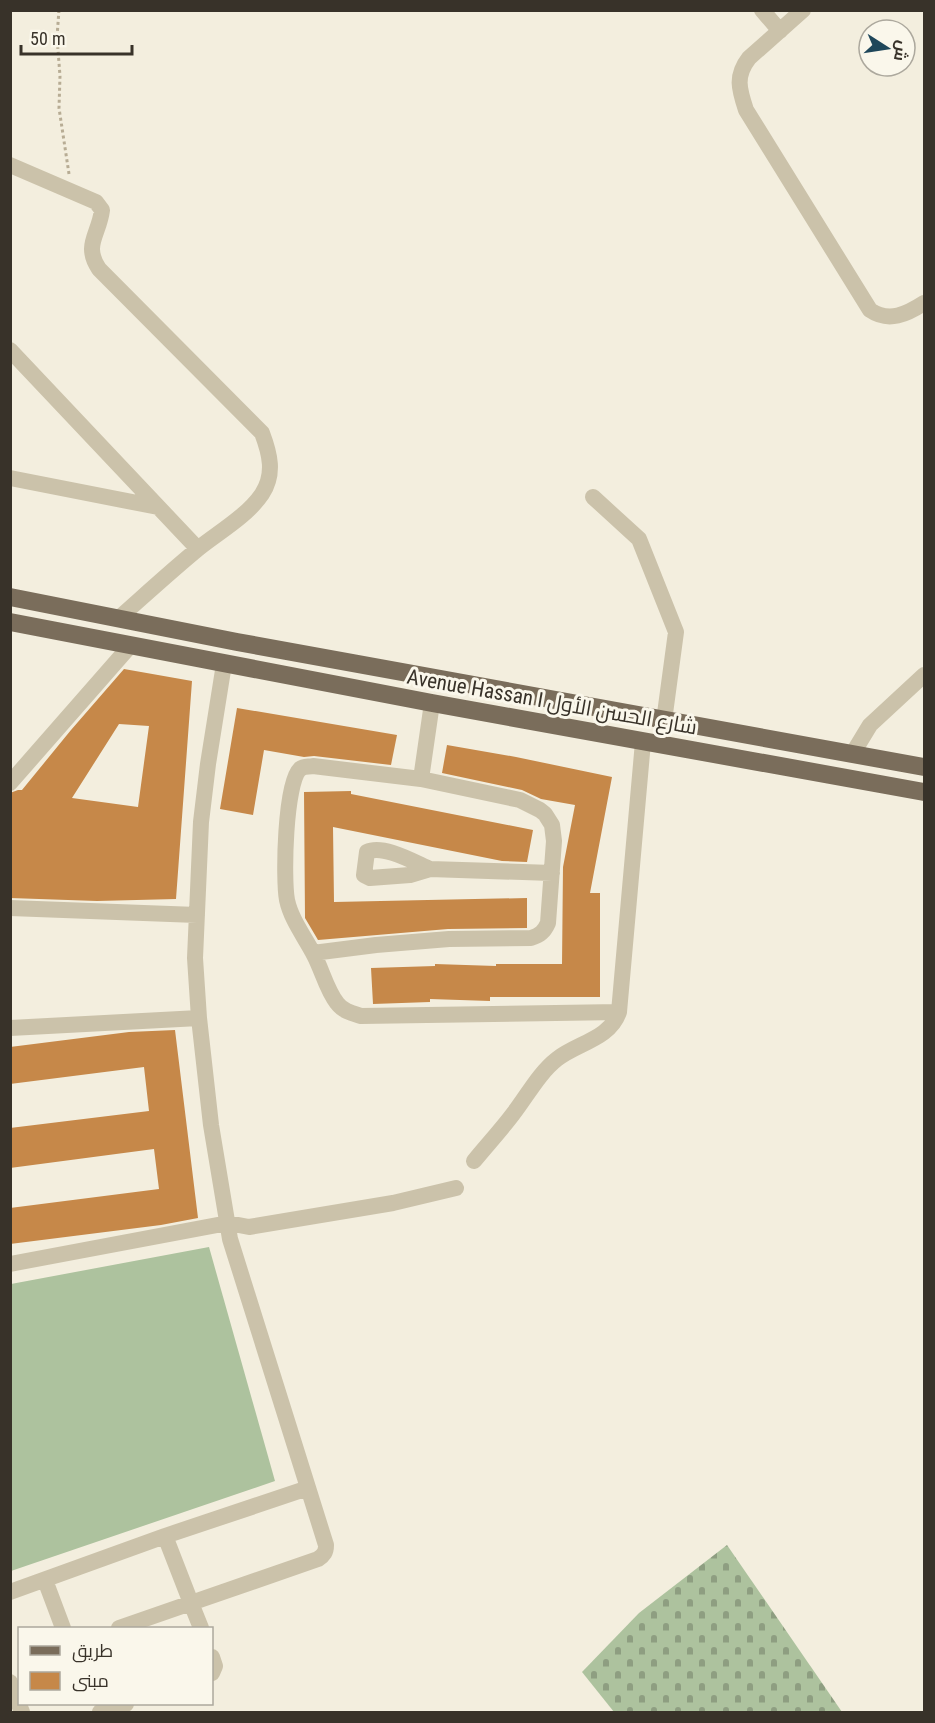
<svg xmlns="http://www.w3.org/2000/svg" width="935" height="1723" font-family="'Roboto Condensed',Cairo,sans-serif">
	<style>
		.grass { fill: #adc29e }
		.cemetery { fill: url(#cemetery-stones) }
		.building { fill: #c68849; fill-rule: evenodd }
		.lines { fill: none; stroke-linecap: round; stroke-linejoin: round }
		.path { stroke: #b7ac94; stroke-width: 3; stroke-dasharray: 3 3; stroke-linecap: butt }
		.minor { stroke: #cbc2aa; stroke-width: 16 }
		.major { stroke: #7a6d5b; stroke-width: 18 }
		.labels { text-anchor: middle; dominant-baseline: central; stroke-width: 6; stroke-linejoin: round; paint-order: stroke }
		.street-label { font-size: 21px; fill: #383229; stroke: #faf7eb }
	</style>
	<defs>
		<pattern id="cemetery-stones" width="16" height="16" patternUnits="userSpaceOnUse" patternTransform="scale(1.5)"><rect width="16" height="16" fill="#adc29e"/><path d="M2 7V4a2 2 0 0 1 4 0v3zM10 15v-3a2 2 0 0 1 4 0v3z" fill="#8e9e81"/></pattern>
	</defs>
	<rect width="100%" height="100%" fill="#f3eede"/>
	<path class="grass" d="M209,1247L275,1481L11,1571V1284Z"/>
	<path class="cemetery" d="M727,1545L842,1712H614L582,1672L639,1613Z"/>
	<path class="building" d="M124,669L192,681L176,899L97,901L10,898V793L18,790H22L71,730ZM119,724L149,726L138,807L72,798Z
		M237,708L397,735L391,765L314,756L304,757L264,750L253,815L220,809Z
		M447,745L516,757L612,777L590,893H600V997H490V1001L430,999V1002L373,1004L371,968L435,966V964L496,966V964H562L563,867L575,805L541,799L522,790L442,773Z
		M351,791V794L533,830L527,862L502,861L333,827L334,902L527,898V928L448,929L318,940L305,918L304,792Z
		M175,1030L198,1218L161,1225L10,1244V1208L159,1189L154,1149L10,1168V1128L149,1111L144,1067L10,1084V1047L129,1032Z"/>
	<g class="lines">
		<path class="path" d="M59,10L57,37L60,76L59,108L69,174"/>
		<path class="minor" d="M762,10L780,31
			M803,10L749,58C735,76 739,89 746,110L870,310C889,323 907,314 924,303
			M10,165L96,202L102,210C99,235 83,245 99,269L262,433C270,454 275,474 262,494C247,516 219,532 199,548C171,571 145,595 119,618
			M10,350L198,549
			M10,478L158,507
			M593,497L639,539L676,632L664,721
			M853,753L870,725L924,675
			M421,779L313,766C308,767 304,766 300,769C285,783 283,879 287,900C291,919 304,936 313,953C322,969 326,989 337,1003C343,1011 351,1013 361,1016L619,1012L643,742
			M10,783L130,646
			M430,869C414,862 383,844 367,852L364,875L370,878L410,875L430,869L552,873
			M10,908L197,915
			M313,953L376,945L449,939L531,938C540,935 544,932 548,923L554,841L552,825L545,814L540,810L520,800L421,779L432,703
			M10,1028L199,1018
			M474,1161C487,1145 501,1130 513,1114C527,1096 539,1073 557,1059C577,1043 610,1039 619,1012
			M10,1264L228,1223L249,1227L393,1203L456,1188
			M165,1536L191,1603L318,1559C324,1555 326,1552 326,1545L230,1239L211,1125L199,1018L195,958L201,822L208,764L224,664
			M45,1580L63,1628
			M10,1592L165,1536L308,1488
			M119,1628L191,1603L201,1628
			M212,1657L215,1666L212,1673
			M10,1682L22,1712
			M100,1712L126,1704"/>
		<path class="major" d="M10,597L237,642L924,767
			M10,622L432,703L924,792"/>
	</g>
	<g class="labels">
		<g class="street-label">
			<text transform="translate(552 702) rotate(10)">Avenue Hassan I شارع الحسن الأول</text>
		</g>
	</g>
	<rect width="935" height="1723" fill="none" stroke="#383229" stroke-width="24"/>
	<rect x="18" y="1627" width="195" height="78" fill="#faf7eb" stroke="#aca89d" stroke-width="1.5"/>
	<rect x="30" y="1646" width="30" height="9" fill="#7a6d5b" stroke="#aca89d" stroke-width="1.5"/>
	<text x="72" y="1657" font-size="18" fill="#383229">طريق</text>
	<rect x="30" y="1672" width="30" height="18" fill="#c68849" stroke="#aca89d" stroke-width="1.5"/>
	<text x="72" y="1687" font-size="18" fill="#383229">مبنى</text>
	<g transform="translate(887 48) rotate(102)"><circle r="28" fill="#faf7eb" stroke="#aca89d" stroke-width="1.5"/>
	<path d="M0-4.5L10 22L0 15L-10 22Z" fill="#1f475a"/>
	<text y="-9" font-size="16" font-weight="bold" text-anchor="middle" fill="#383229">ش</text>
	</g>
	<path d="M21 45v9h111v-9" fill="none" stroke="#383229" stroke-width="3"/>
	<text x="30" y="45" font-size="18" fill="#383229" stroke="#faf7eb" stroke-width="4.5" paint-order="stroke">50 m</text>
</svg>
